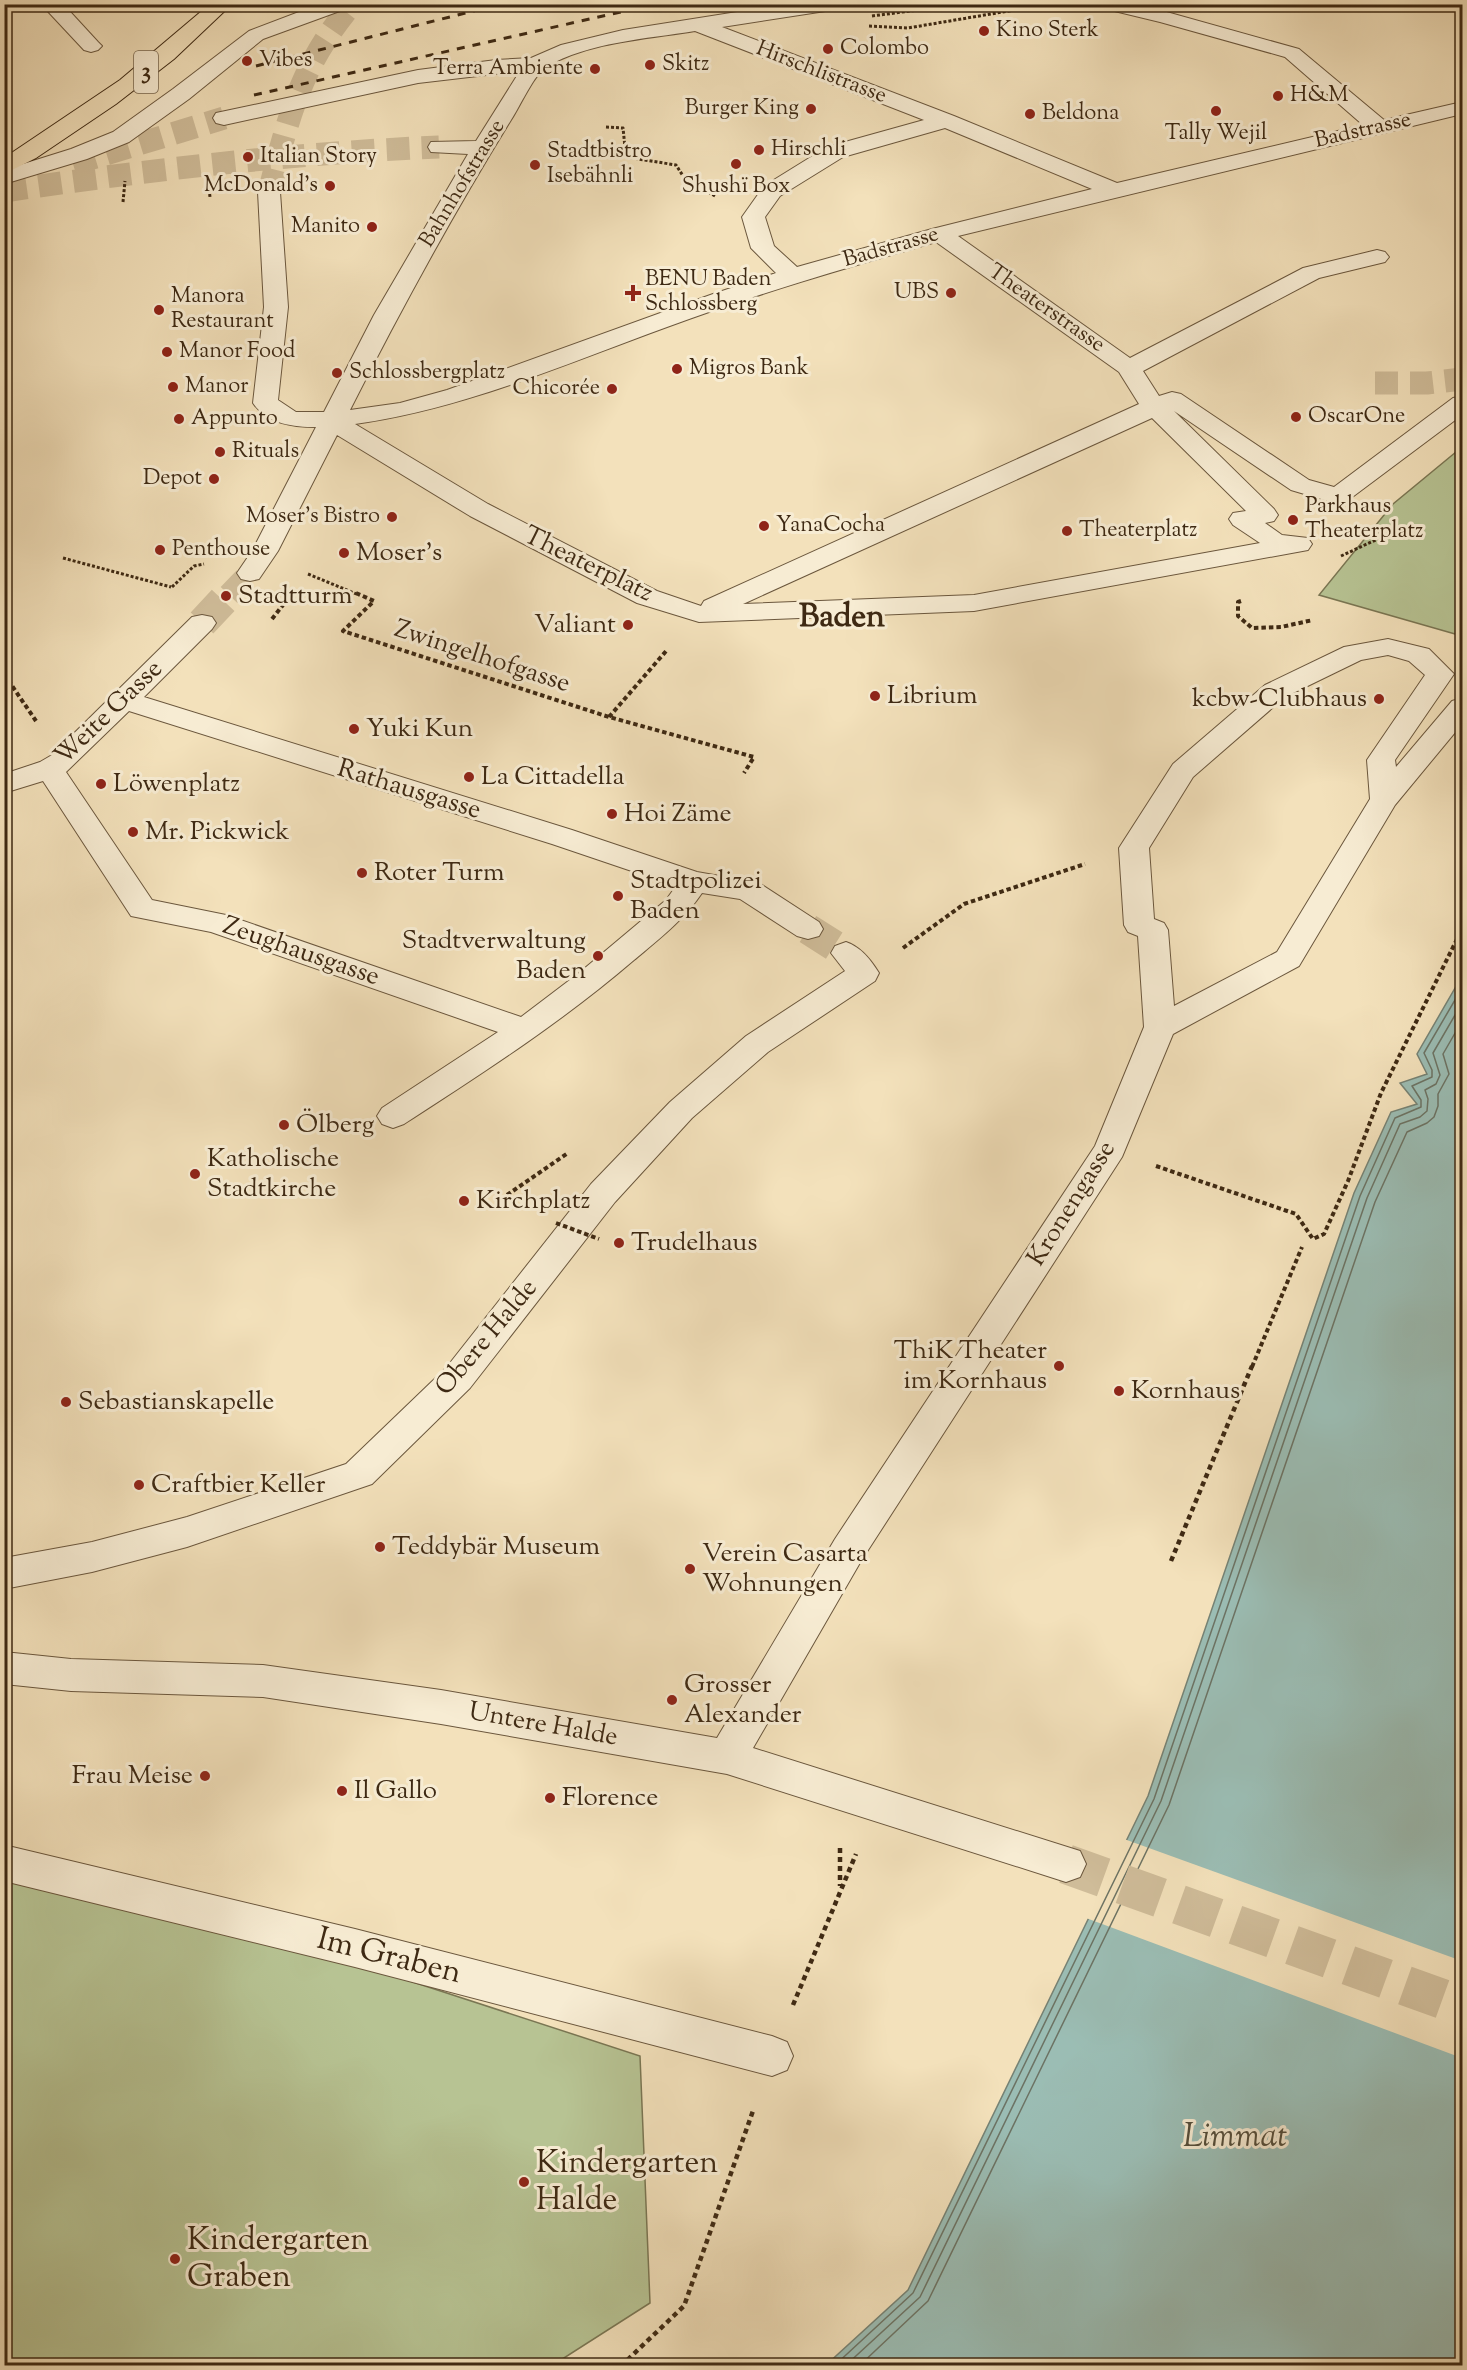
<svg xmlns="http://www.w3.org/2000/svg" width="1467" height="2370" font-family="'Sorts Mill Goudy',serif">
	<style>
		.green { fill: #b7c393; stroke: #7a7653; stroke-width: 1.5 }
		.water { fill: #9bbdb4; stroke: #768274; stroke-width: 1.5 }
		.pier { fill: #f3e1bb }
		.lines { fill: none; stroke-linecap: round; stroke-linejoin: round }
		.shore { stroke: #6c7364; stroke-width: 1.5 }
		.minor-tunnel-far2 { stroke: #cfbc99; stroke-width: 23; stroke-dasharray: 23 12; stroke-linecap: butt }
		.minor-tunnel-far1 { stroke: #cfbc99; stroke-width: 31; stroke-dasharray: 31 15; stroke-linecap: butt }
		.minor-tunnel { stroke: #cfbc99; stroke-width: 40; stroke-dasharray: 40 20; stroke-linecap: butt }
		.minor-casing { stroke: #6b573d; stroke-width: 2 }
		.major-casing { stroke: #3e2913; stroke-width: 2 }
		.path-far2 { stroke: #3e2913; stroke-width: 3; stroke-dasharray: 3 2; stroke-linecap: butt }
		.path-far1 { stroke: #3e2913; stroke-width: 4; stroke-dasharray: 4.5 3; stroke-linecap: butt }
		.path { stroke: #3e2913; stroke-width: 4.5; stroke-dasharray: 5 4; stroke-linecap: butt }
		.minor { fill: #f7ecd3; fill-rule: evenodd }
		.major { fill: #f3e1bb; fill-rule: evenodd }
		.rail { stroke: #3e2913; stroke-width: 3; stroke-dasharray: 8 8; stroke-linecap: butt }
		.path-bridge { stroke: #3e2913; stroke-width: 4; stroke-dasharray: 4.5 3; stroke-linecap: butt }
		.poi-dot { fill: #8f2418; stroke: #f7ecd3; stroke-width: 2 }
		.labels { text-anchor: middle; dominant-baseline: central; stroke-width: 6; stroke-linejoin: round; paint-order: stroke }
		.far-poi-label { font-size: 22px; fill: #3e2913; stroke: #f7ecd3; text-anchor: start }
		.far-street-label { font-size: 22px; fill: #3e2913; stroke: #f7ecd3 }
		.shield { fill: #f7ecd3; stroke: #76644d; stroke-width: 1.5 }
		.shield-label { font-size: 24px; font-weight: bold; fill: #3e2913 }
		.poi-label { font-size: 26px; fill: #3e2913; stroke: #f7ecd3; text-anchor: start }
		.street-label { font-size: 26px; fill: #3e2913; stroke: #f7ecd3 }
		.district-label { font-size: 32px; font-weight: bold; fill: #3e2913; stroke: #f7ecd3 }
		.near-street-label { font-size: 32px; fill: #3e2913; stroke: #f7ecd3 }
		.near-poi-label { font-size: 32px; fill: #3e2913; stroke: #f7ecd3; text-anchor: start }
		.near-water-label { font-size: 33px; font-style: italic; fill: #554e3b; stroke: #f7ecd3 }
	</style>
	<rect width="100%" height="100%" fill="#f3e1bb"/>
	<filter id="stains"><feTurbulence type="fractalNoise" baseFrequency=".00333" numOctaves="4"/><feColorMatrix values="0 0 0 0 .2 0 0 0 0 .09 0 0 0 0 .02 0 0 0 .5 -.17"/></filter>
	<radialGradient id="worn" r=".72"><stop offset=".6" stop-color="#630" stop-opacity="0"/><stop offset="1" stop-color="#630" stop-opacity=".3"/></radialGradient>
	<path class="green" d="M1462,447V636L1319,595L1393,504Z
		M5,1849L640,2056L650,2303L553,2365L5,2366Z"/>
	<path class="water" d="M1462,976V2365L825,2366L908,2290L1148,1796L1354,1193L1391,1112L1417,1104L1400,1083L1427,1074L1417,1054Z"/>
	<path class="pier" d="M1124,1839L1462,1961V2058L1086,1918Z"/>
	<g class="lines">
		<path class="shore" d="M834,2366L913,2293L1154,1799L1360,1196L1395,1118L1421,1107V1100L1412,1086L1432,1077V1070L1424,1053L1462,988
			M845,2366L920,2297L1161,1801L1367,1198L1400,1124L1420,1117L1427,1111L1428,1099L1425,1090L1436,1084L1440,1075L1433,1053L1462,1003
			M859,2366L928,2301L1169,1805L1375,1202L1407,1132L1427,1123L1434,1117L1438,1106V1094L1449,1074L1443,1054L1462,1021"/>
		<path class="minor-tunnel-far2" d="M73,164L224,118
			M4,191C149,170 293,153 439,147
			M269,192C289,116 300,66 352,4
			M1375,383H1427L1462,379
			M229,595L250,573"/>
		<path class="minor-tunnel-far1" d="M202,623L230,593
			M808,929L846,953"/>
		<path class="minor-tunnel" d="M1066,1864L1462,2006"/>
		<defs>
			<path id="minor" d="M41,4H63L98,42L102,46L98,50L91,52L84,50Z
				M320,4H351L348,8L263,39L189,99L129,142L87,159L4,184V170L71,149L113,132L173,89L249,31Z
				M788,4H842L839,8L832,10L722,27L954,116L1117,183L1363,125L1285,57L1160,22L1102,8L1099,4H1138L1299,49L1384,120L1462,102V114L958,236L1130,358L1303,268L1377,250L1385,252L1389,257L1385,262L1319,278L1143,371L1159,396L1172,392L1181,394L1309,480L1334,487L1453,398L1462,396V415L1347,501L1338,504L1291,490L1174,411L1274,509L1278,515L1274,521L1265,523L1282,535L1308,538L1312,544L1308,550L974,611L699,622L637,603L470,516L337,435L278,551L259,579L250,581L241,579L237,573L252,551L316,427C293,427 267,424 253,403L264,307L258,192L261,187L269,185L277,187L280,192L288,307L278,400L296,412H324L374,315L468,154L431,152L428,147L431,142L476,141L520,71L418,83L224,125L216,123L213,118L216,113L418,70L496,60L531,58L561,45L623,30ZM695,31L924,120L827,147L764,186L742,217L751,248L776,273L713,294L447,390L400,403L350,410C400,311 453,214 511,120C519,108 535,73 546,67C589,42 646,39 695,31ZM945,128L1092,189L932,229L797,267L774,246L765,217L780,196L843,157ZM936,242L1119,372L1139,404L704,601L701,606L657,591L488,504L355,424C464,409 565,364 667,327C756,294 846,268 936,242ZM1152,418L1246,511L1233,513L1229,519L1233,525L1260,543L974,595L743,604Z
				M202,615L212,617L216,623L212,629L144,697L572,830L697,872L759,883L819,922L823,929L819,936L808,939L797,936L740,899L702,893C684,920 659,939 634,960C562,1022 484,1072 404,1124L393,1128L382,1124L377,1116L382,1108L498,1032L211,932L131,916L43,781L4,793V774L40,762L52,755L192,617ZM129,711L552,844L676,886L666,900L579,973L521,1017L226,915L152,900L66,772Z
				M1388,639L1429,649L1454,674L1395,760L1396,767L1452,701L1462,698V724L1395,805L1299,966L1173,1034L1122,1157L861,1561L753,1748L1080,1851L1086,1864L1080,1877L1066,1882L727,1774L441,1724L263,1697L71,1691L4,1684V1652L71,1659L263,1665L441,1690L717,1738L835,1539L1095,1146L1144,1027L1138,936L1128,932L1124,925L1119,848L1173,764L1265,685L1344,647ZM1388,655L1409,661L1425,675L1367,760L1370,799L1277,952L1174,1006L1168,930L1164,923L1154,919L1149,848L1193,777L1285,697L1361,660Z
				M846,942C861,947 871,960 879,973L875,981L768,1052L692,1118L615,1202L470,1388L372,1484L187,1547L92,1572L4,1589V1558L92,1542L187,1517L346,1464L446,1368L591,1184L670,1102L746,1036L845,971L831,953L835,946Z
				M4,1845L355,1929L772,2036L787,2042L793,2056L787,2070L772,2076L355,1967L4,1881Z"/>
			<path id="major" d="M210,4H232L174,59L116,104L36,158L4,174V158L120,80Z"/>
		</defs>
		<use href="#minor" class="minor-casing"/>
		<use href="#major" class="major-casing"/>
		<path class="path-far2" d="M872,16L964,4
			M869,26L908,28L1050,4
			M606,127L623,128L626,157L676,165L685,179L715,196
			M209,189L210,197
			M123,202L125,181
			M1341,556L1382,537L1376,524
			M63,558L171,587
			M308,574L359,595
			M172,587L194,566L204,564"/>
		<path class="path-far1" d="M356,593L374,601L343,631L609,717L754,757L744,773
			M1241,601L1238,602V616L1252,628L1281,627L1313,620
			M272,619L283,605
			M4,674L36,721
			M609,717L667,650
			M903,948L964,904L1085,864
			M1156,1166L1296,1214L1313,1239L1324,1234L1348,1181L1381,1093L1462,929
			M507,1195L568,1153
			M1252,1367L1302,1247"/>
		<path class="path" d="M1171,1561L1252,1366
			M840,1848V1886
			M793,2005L856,1854
			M621,2366L684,2306L754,2108"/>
		<use href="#minor" class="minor"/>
		<use href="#major" class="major"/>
		<path class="rail" d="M256,66L501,4
			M254,95L656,4"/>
		<path class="path-bridge" d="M556,1223L599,1239"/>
	</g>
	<g class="poi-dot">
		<circle cx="984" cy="31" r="6"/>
		<circle cx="828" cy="49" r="6"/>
		<circle cx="247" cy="61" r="6"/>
		<circle cx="650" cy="65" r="6"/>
		<circle cx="595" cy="69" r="6"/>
		<circle cx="1278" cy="96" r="6"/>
		<circle cx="811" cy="109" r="6"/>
		<circle cx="1216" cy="111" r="6"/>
		<circle cx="1030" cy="114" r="6"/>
		<circle cx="759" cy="150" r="6"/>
		<circle cx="248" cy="157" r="6"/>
		<circle cx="736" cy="164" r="6"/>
		<circle cx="535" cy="165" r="6"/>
		<circle cx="330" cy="186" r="6"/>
		<circle cx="372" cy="227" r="6"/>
		<path d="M630 284h6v6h6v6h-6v6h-6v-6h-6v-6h6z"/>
		<circle cx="951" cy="293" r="6"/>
		<circle cx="159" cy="310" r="6"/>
		<circle cx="167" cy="352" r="6"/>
		<circle cx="677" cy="369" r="6"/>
		<circle cx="337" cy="373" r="6"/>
		<circle cx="173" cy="387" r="6"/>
		<circle cx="612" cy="389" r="6"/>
		<circle cx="1296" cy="417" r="6"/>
		<circle cx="179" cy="419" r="6"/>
		<circle cx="220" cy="452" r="6"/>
		<circle cx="214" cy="479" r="6"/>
		<circle cx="392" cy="517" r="6"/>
		<circle cx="1293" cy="520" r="6"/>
		<circle cx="764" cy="526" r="6"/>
		<circle cx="1067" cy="531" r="6"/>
		<circle cx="160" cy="550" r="6"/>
		<circle cx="344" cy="553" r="6"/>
		<circle cx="226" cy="596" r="6"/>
		<circle cx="628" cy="625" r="6"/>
		<circle cx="875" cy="696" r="6"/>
		<circle cx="1379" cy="699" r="6"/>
		<circle cx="354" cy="729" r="6"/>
		<circle cx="469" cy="777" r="6"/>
		<circle cx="101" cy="784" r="6"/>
		<circle cx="612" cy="814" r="6"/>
		<circle cx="133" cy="832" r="6"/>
		<circle cx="362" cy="873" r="6"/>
		<circle cx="618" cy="896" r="6"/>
		<circle cx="598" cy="956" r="6"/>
		<circle cx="284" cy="1125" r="6"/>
		<circle cx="195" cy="1174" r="6"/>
		<circle cx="464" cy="1201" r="6"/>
		<circle cx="619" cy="1243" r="6"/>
		<circle cx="1059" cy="1366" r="6"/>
		<circle cx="1119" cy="1391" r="6"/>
		<circle cx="66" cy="1402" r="6"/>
		<circle cx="139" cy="1485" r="6"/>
		<circle cx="380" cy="1547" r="6"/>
		<circle cx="690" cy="1569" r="6"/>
		<circle cx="672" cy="1700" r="6"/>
		<circle cx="205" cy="1776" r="6"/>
		<circle cx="342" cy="1791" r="6"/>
		<circle cx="550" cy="1798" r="6"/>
		<circle cx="524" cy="2182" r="6"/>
		<circle cx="175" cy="2259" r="6"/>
	</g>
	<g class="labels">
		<g class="far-poi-label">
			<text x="996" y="31">Kino Sterk</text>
			<text x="840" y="49">Colombo</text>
			<text x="259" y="61">Vibes</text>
			<text x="662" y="65">Skitz</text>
			<text x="583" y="69" text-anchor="end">Terra Ambiente</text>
			<text x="1290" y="96">H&amp;M</text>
			<text x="799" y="109" text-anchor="end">Burger King</text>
			<text x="1042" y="114">Beldona</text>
			<text x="1216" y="134" text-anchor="middle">Tally Wejil</text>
			<text x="771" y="150">Hirschli</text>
			<text x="547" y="152">Stadtbistro<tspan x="547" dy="25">Isebähnli</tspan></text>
			<text x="260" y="157">Italian Story</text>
			<text x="318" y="186" text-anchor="end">McDonald's</text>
			<text x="736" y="187" text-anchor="middle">Shushï Box</text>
			<text x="360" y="227" text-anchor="end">Manito</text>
			<text x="645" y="280">BENU Baden<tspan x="645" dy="25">Schlossberg</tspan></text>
			<text x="939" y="293" text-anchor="end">UBS</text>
			<text x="171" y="297">Manora<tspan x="171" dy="25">Restaurant</tspan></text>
			<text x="179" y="352">Manor Food</text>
			<text x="689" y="369">Migros Bank</text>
			<text x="349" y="373">Schlossbergplatz</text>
			<text x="185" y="387">Manor</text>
			<text x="600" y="389" text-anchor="end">Chicorée</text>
			<text x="1308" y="417">OscarOne</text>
			<text x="191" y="419">Appunto</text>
			<text x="232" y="452">Rituals</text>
			<text x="202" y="479" text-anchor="end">Depot</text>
			<text x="1305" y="507">Parkhaus<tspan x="1305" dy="25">Theaterplatz</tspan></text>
			<text x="380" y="517" text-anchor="end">Moser's Bistro</text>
			<text x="776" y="526">YanaCocha</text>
			<text x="1079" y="531">Theaterplatz</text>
			<text x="172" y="550">Penthouse</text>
		</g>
		<g class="far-street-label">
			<text transform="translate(821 73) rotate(21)">Hirschlistrasse</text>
			<text transform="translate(1363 131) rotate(-13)">Badstrasse</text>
			<text transform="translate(463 184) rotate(-59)">Bahnhofstrasse</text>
			<text transform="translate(891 248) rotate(-16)">Badstrasse</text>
			<text transform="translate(1046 309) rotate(35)">Theaterstrasse</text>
		</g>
		<rect class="shield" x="134" y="51" width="24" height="42" rx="4.5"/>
		<g class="shield-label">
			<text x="146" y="72">3</text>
		</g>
		<g class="poi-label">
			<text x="356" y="553">Moser's</text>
			<text x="238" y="596">Stadtturm</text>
			<text x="616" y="625" text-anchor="end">Valiant</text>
			<text x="887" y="696">Librium</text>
			<text x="1367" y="699" text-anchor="end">kcbw-Clubhaus</text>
			<text x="366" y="729">Yuki Kun</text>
			<text x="481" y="777">La Cittadella</text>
			<text x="113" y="784">Löwenplatz</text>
			<text x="624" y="814">Hoi Zäme</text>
			<text x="145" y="832">Mr. Pickwick</text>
			<text x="374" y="873">Roter Turm</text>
			<text x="630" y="881">Stadtpolizei<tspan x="630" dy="30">Baden</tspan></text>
			<text x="586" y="941" text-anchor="end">Stadtverwaltung<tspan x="586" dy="30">Baden</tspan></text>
			<text x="296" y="1125">Ölberg</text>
			<text x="207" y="1159">Katholische<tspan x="207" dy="30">Stadtkirche</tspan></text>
			<text x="476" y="1201">Kirchplatz</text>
			<text x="631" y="1243">Trudelhaus</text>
			<text x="1047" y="1351" text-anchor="end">ThiK Theater<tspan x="1047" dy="30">im Kornhaus</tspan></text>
			<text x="1131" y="1391">Kornhaus</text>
			<text x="78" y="1402">Sebastianskapelle</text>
			<text x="151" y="1485">Craftbier Keller</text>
			<text x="392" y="1547">Teddybär Museum</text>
			<text x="702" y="1554">Verein Casarta<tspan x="702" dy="30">Wohnungen</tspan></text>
			<text x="684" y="1685">Grosser<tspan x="684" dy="30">Alexander</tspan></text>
			<text x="193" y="1776" text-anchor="end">Frau Meise</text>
			<text x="354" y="1791">Il Gallo</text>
			<text x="562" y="1798">Florence</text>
		</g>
		<g class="street-label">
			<text transform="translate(588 565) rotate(26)">Theaterplatz</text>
			<text transform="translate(482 657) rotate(18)">Zwingelhofgasse</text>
			<text transform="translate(109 713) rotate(-44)">Weite Gasse</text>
			<text transform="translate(409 790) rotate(17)">Rathausgasse</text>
			<text transform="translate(301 952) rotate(19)">Zeughausgasse</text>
			<text transform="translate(1072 1204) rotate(-58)">Kronengasse</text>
			<text transform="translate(487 1338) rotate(-50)">Obere Halde</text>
			<text transform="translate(543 1725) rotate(10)">Untere Halde</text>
		</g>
		<g class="district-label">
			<text x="842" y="618">Baden</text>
		</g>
		<g class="near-street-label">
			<text transform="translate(389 1957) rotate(14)">Im Graben</text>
		</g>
		<g class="near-poi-label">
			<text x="536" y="2164">Kindergarten<tspan x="536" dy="37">Halde</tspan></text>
			<text x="187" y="2241">Kindergarten<tspan x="187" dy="37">Graben</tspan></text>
		</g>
		<g class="near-water-label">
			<text x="1235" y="2138">Limmat</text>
		</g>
	</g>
	<rect width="1467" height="2370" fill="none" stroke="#f3e1bb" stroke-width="24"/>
	<rect x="6" y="6" width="1455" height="2358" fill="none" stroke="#3e2913" stroke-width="3"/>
	<rect x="12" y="12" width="1443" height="2346" fill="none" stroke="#3e2913" stroke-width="1.5"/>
	<rect width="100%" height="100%" filter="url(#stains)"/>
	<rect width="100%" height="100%" fill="url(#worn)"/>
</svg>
